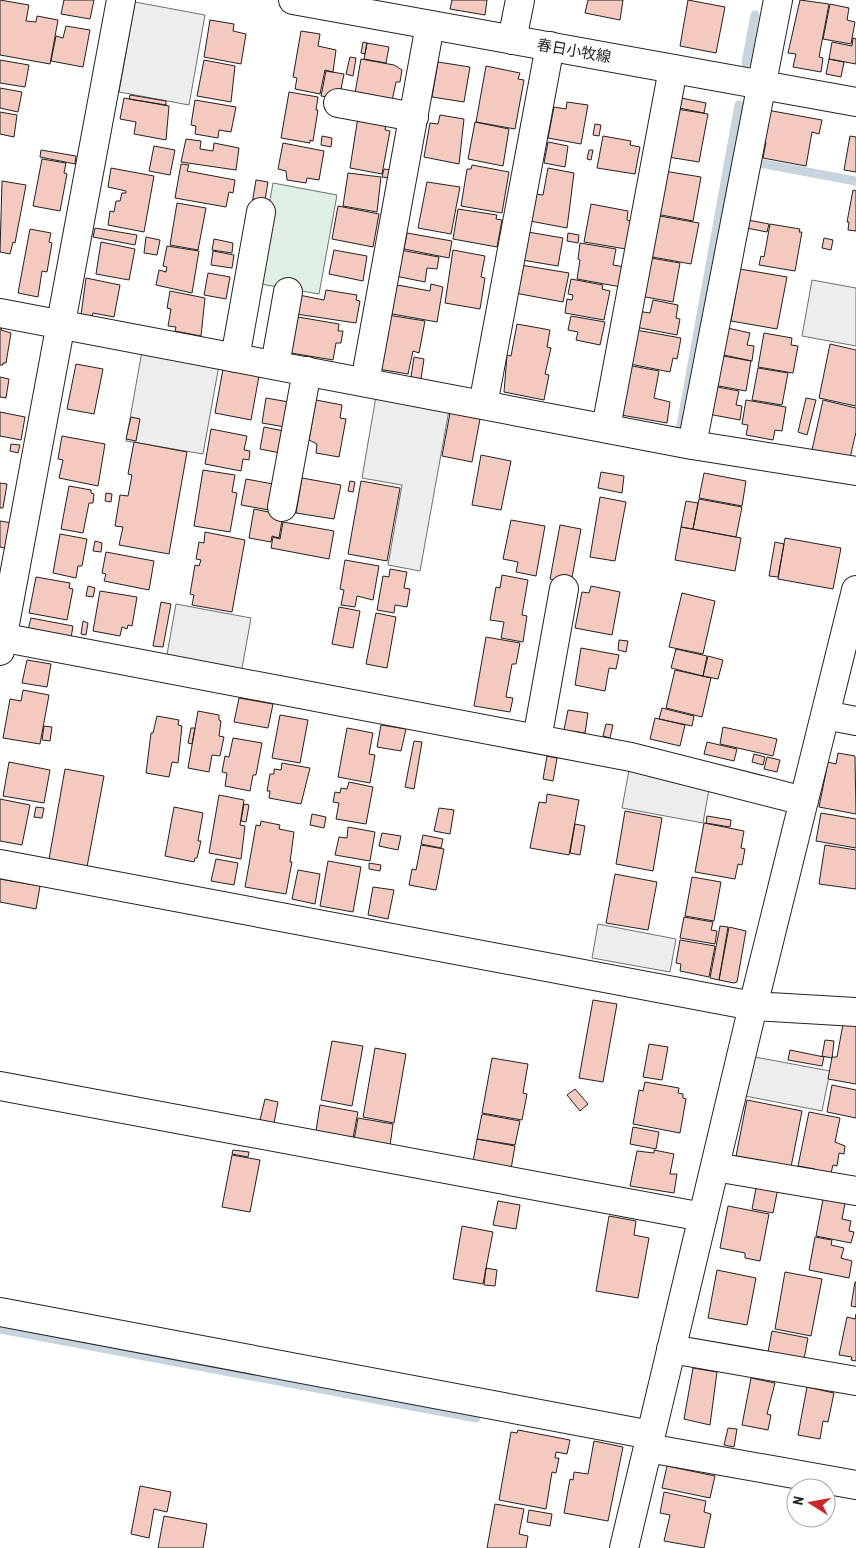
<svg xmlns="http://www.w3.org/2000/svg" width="856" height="1548" font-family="'Roboto Condensed','Noto Sans JP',sans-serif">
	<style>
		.green { fill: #e0efe3; stroke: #6f6f6f }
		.parking { fill: #ededed; stroke: #6f6f6f }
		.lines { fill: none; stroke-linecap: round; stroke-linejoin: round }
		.stream { stroke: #c7d3dd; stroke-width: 9 }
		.building { fill: #f3c9c0; stroke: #222 }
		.minor-casing { stroke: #222; stroke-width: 30 }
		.major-casing { stroke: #222; stroke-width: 30 }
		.minor { stroke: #fff; stroke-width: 28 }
		.major { stroke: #fff; stroke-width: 28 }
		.labels { text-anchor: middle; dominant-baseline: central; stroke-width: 4; stroke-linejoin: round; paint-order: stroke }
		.street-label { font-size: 15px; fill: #222; stroke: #fff }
	</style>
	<rect width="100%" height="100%" fill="#fff"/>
	<path class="green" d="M273,183L337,195L319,294L255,283Z"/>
	<path class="parking" d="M135,2L205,15L189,105L119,92Z
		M812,280L856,288V346L802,336Z
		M142,351L219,365L203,454L126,441Z
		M376,396L449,410L420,571L388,565L402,485L362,478Z
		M176,604L251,618L241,674L166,660Z
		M629,770L709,789L703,823L622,808Z
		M598,924L676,939L670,972L592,958Z
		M755,1057L830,1071L822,1111L745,1096Z"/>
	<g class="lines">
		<path class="stream" d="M746,63L755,15
			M754,162L856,181
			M680,431L739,105
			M0,1329L476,1418"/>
	</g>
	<path class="building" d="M0,0L29,5L26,21L36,22L37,16L58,20L50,64L0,55Z
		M64,0H94L90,19L61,14Z
		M452,0H487L485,15L450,9Z
		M588,0H623L620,20L585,13Z
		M688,0L725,7L716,53L680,46Z
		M800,0L829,4L819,57L823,58L821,72L793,67L796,54L788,53Z
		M830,4L849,8L847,20L855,22L851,44L823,39Z
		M210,20L234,24L233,31L246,34L241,64L204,57Z
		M66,26L90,30L83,67L51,61L56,36L63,38Z
		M301,31L320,34L318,46L336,50L333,72L325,70L320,94L295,89L297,78L293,77Z
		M853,38L856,39V64L829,59L832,42L852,46Z
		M363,42L367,43L365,54L361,53Z
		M367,43L389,47L386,63L364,59Z
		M350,57L356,58L353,76L346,74Z
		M361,59L394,65L402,70L400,82H396L392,101L355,93Z
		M829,59L844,62L841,77L826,74Z
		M0,60L29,65L25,87L0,83Z
		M204,60L235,66L231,102L197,96Z
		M438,62L470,67L464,102L432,97Z
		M486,66L520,73L518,79L524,80L515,129L476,122Z
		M326,71L344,74L339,99L321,96Z
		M0,88L22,92L18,112L0,108Z
		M289,92L318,97L316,110H318L313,141L310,140V143L281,138Z
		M130,95L166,101V105L129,99Z
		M124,98L169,106L166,140L134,134L136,122L120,119Z
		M681,98L706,103L704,113L679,108Z
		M195,100L236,107L231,132L219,130L218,138L195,134L196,126L191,125Z
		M567,102L588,105L581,144L548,138L554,107L566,109Z
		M677,109L708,114L699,162L668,157Z
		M767,110L822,120L819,134L812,132L806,166L763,158L766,142L761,141Z
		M0,112L17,115L14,137L0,134Z
		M440,115L464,119L459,164L424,157L430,123L438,124Z
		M358,117L386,122L385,130L390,131L382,174L350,168Z
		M475,122L509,129L503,166L468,159Z
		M595,124L601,125L599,136L593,135Z
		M322,136L332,138L331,147L321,145Z
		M603,136L631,141L630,145L640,147L635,174L597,168Z
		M850,136L856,137V172L844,170Z
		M186,139L201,141L200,149L213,151L214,143L239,148L236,170L181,162Z
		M548,142L568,146L565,167L544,163Z
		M283,143L324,151L319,180L307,178L306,183L287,180L286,171L278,169Z
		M154,146L175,150L170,175L149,171Z
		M41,150L76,156L75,164L40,157Z
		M589,150H593L591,160L587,159Z
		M42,159L66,163L64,173L67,174L60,211L33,206Z
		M181,164L189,165L187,171L235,180L233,193L229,192L226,207L175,198Z
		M472,165L509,172L502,213L461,206L467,169H471Z
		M111,168L154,176L144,232L108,225L110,211L114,212L116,201H120L122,193H126V191L108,187Z
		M548,168L574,173L567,228L530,221L535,194L543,195Z
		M384,169L391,170L390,178L382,177Z
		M664,171L701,177L693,221L656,214Z
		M348,173L381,177L377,212L343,206Z
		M256,180L268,182L264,206L252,204Z
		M2,181L26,185L15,243L13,242L10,254L0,252Z
		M427,182L460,187L451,234L418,228Z
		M853,190L856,191V231L848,230L849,222H847Z
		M177,203L206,208L198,250L170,245Z
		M591,204L628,211L627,220L631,221L626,249L584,242Z
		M338,206L379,214L373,247L332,239Z
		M458,209L497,215L496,219L502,220L497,247L453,239Z
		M654,215L699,223L691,264L647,256Z
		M748,220L769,224L767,232L746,228Z
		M770,224L800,229L799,232H802L795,271L759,265L761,256L764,257Z
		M95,228L137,235L135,245L93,237Z
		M30,229L51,233L49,242L52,243L47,272L42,271L38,297L18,293Z
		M528,232L563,238L558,266L522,260Z
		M407,233L452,241L449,258L404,249Z
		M568,233L579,235L578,243L567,241Z
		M146,237L160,240L157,255L144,253Z
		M824,238L833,240L831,250L822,248Z
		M214,239L233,243L232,253L212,250Z
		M101,242L135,249L129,280L96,274Z
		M580,243L616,249L613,265L625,267L621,287L577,279L580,260L578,259Z
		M167,246L199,251L192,293L156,285L159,270L166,272L167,267L163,266Z
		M334,250L367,256L363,281L329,274Z
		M400,250L439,257L437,269L427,268L425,282L395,276Z
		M453,250L485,256L481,277L485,278L480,309L445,303Z
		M213,251L234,255L232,268L211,265Z
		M651,258L680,263L673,302L640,296L643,277L648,278Z
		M521,265L569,273L563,302L515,293Z
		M740,269L787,277L777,329L731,321Z
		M208,273L230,277L226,299L204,295Z
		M86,278L120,285L114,317L93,313L92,317L81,315Z
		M571,279L603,285L602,289L610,291L604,320L565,313L567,299L572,300L573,295L568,294Z
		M392,284L430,291L431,284L443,287L437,322L387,313Z
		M326,290L357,295L356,300L360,301L356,323L296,314L299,295L324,300Z
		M170,291L205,298L201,336L175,331L176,327L168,326L171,309L167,308Z
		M653,300L678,305L676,318L680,319L677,335L635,327L637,311L650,313Z
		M388,315L425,321L419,353L413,351L408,374L378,369Z
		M292,316L339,324L338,331H343L341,343H336L333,360L285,352Z
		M571,316L605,322L600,345L576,340L578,332L568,330Z
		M517,324L550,330L547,347L551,348L545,374L549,375L544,400L504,392L507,355L511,356Z
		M0,326H2L1,330L11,333L6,363H3V365H0Z
		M723,327L750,333L747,345L754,346L752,361L719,354Z
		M636,330L681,338L677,359L673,358L670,372L630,364Z
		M764,333L792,338L791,345L798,346L793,373L758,367Z
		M830,344L856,350V406L819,398Z
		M718,355L751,361L746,391L713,385Z
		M414,357L424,359L421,379L411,377Z
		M76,364L103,369L94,414L67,409Z
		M627,365L659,371L654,398L670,402L667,423L621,415Z
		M758,368L788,373L782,405L752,400Z
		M223,369L259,376L251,420L215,413Z
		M0,377L9,379L6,398L0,397Z
		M712,386L739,391L736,405L742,406L740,420L708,414Z
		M266,398L289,402L285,427L262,423Z
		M806,398L816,400L807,435L798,432Z
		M316,400L342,405L340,418L346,419L339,457L316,453L317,444L309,440Z
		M746,400L786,407L782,431L775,430L773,440L746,435L748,425L742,424Z
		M823,400L856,408V432L850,458L812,450Z
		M0,412L25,417L21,440L0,436Z
		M450,413L480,419L472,462L442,456Z
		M131,417L140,419L136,441L126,439Z
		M264,427L284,431L280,453L260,449Z
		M211,429L247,436L244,450L250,451L249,460L243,459L241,471L205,464Z
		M62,436L105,444L98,486L59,478L63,460L58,459Z
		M134,442L187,452L169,554L119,545L123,527L115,526L120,495L128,496L132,475L128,474Z
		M11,444L20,445L18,453L10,451Z
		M481,455L511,461L501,510L472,505Z
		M203,470L235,475L232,492L237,493L230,532L194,526Z
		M601,472L624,476L622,493L598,488Z
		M704,473L746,481L742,506L699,498Z
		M302,478L341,485L334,519L296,513Z
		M246,479L273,484L269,510L241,505Z
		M350,481L355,482L353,492L348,491Z
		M361,481L400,488L387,561L348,554Z
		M0,483L7,484L3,508H0Z
		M69,486L91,490V493L94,494L93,503H89L83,533L61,529Z
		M106,493L112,494L111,502L105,501Z
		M600,497L626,502L615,561L590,557Z
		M699,499L742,507L736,537L693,529Z
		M686,501L698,503L693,529L681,527Z
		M254,509L283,515L279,538L272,536L271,542L249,538Z
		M511,520L545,526L536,576L516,572L518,562L503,559Z
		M0,521L12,523L8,549L0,547Z
		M283,522L334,531L329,559L271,548L273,537L280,539Z
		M560,525L581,529L571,583L550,579Z
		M681,527L741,538L735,571L675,560Z
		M205,532L245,540L232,612L192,605L194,595L190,594L195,565L199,566L201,560L196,559L199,542L204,543Z
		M60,534L87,539L82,566H78L76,578L53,573Z
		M785,538L841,548L833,589L778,579Z
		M95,541L102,543L101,552L93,551Z
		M775,542L784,544L778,577L769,576Z
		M106,552L154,561L149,590L104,581L106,574L102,573Z
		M345,560L379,566L373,600L357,596L355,607L341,605L344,590L340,589Z
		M390,569L407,572L404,588L410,589L407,607L395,605L394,613L377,610L383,576L389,577Z
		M502,575L528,580L522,615L527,616L523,642L501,638L504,622L490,620L496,587L500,588Z
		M36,577L70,583L69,588L73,589L67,620L29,613Z
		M88,586L95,588L93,597L86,596Z
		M591,586L620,592L612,635L575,628L582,592L589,593Z
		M100,591L137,597L132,626L128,625L127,629L122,627L120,636L93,631Z
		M682,593L715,601L703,654L669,647Z
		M161,602L171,604L163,647L153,646Z
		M339,607L360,611L353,648L332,644Z
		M376,613L396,617L387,668L366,664Z
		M31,618L73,626L71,638L28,630Z
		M83,621L88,623L86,635L81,634Z
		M486,637L520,643L516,664H512L506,697L513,698L510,712L474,706Z
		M619,640L628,641L626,652L618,650Z
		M581,648L619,655L616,669L609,668L605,691L575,685Z
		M676,649L707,656L703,676L671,668Z
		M708,656L723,660L718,679L703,676Z
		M27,660L51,664L47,687L22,683Z
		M675,670L711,678L702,717L666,708Z
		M23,690L49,695L40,744L3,738L10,699L21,701Z
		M239,698L273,704L268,728L234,722Z
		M662,708L694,716L692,726L659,719Z
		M568,710L588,713L585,733L564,730Z
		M198,711L219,715V720L221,721L219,736L224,737L220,756L212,755L209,772L188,768Z
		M280,715L308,720L300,763L272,758Z
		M157,716L179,720L178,725L182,726L178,763L172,762L169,777L146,773L151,733H153Z
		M655,718L685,725L680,746L650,739Z
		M606,724L613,725L610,738L603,736Z
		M381,725L406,729L401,751L377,747Z
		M44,726L52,727L50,741L42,740Z
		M723,727L777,739L773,756L720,744Z
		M191,728H195L192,744L188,743Z
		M347,728L373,733L369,754L375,755L370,783L338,777Z
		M233,738L262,743L256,775H253L250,791L225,786L227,773L222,772L225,756L229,757Z
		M414,741L422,742L414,789L405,787Z
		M707,742L737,749L734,761L704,754Z
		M838,753L855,756L856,814L819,807L828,762L836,764Z
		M754,754L765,757L763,765L752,762Z
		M547,756L557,758L553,781L543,779Z
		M767,757L780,760L777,772L764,769Z
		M9,762L50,770L44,803L3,796Z
		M282,763L310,768L301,804L269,798L270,791H267L270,774H274V769L281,770Z
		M65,769L104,776L87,867L49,859Z
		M349,782L373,787L366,824L336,819L339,803L333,802L335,792L340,793L341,788L347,789Z
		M547,794L579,800L569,855L530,848L539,802L546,803Z
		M219,795L244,800L240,825L245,826L241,859L209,853Z
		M0,799L30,805L22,845L0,841Z
		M244,804L249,805L246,822L241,821Z
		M36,807L44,808L42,818L34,817Z
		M174,807L203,813L198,841H201L197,858H195L194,862L165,856Z
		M439,808L454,810L450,834L434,831Z
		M625,811L662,818L653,871L616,864Z
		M821,813L856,819V848L816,841Z
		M312,814L326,817L324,828L310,825Z
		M707,816L731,820L730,827L706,823Z
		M261,821L280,825L279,829L294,832L290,862H292L286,894L245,887L256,825L260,826Z
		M704,823L744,831L741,848L745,849L742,865L738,864L735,879L695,872Z
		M575,824L585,826L580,855L570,853Z
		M348,827L375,832L370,861L335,855L339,837L347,838Z
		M382,833L401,836L398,850L379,846Z
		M423,835L443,839L441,848L421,844Z
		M421,845L444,849L436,890L409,885L412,869L416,870Z
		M825,845L856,850V889L819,884Z
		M216,859L238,863L234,885L211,881Z
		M328,861L361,867L353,912L320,906Z
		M369,863L381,865L380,871L369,869Z
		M298,870L320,874L315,904L292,899Z
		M615,874L657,882L648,930L606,923Z
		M692,877L721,882L714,921L685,916Z
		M0,879L40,886L36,909L0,902Z
		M373,887L394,890L388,919L368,915Z
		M684,917L713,922L711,930L717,931L715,944L680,938Z
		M720,926L728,927L719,980L710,978Z
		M729,927L746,931L737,982L734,983L719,980Z
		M680,940L715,946L709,977L680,971L681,964L676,963Z
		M593,1000L617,1004L603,1082L579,1078Z
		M843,1024L856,1025V1084L828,1079L832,1057H837Z
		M825,1040L834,1041L832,1058L822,1056Z
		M332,1041L363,1046L352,1106L321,1100Z
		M649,1044L668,1047L662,1080L643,1077Z
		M375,1048L406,1054L394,1123L363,1117Z
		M790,1050L824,1057L822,1066L788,1060Z
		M492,1058L528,1064L523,1093L527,1094L522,1120L482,1113Z
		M645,1082L679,1088L678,1093L683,1094V1098L686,1099L680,1133L633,1124L639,1090L643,1091Z
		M832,1085L856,1090V1118L827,1112Z
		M575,1089L588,1104L580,1111L567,1095Z
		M265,1099L278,1102L274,1123L260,1120Z
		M747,1100L802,1111L791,1167L736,1156Z
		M320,1105L358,1112L353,1138L316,1131Z
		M809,1112L840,1118L835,1142L845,1146L844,1154L839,1153L837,1166L833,1165L830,1177L815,1174V1169L798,1166Z
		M482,1114L520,1121L515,1145L477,1139Z
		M358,1118L393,1124L390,1146L354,1140Z
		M633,1127L659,1132L656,1149L630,1144Z
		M477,1139L515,1146L511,1169L473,1162Z
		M233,1150L249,1152L248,1157L232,1154Z
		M654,1150L674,1154L670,1174H677L674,1193L630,1186L637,1151L654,1153Z
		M232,1155L260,1160L250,1212L222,1207Z
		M757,1183L778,1188L773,1213L752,1209Z
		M824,1194L846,1198L842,1219L851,1221L849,1231L854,1232L851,1243L816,1236Z
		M498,1201L520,1205L516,1229L493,1225Z
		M728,1206L769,1214L760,1261L745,1258V1253L720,1248Z
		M609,1216L636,1221L634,1235L649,1238L638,1298L596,1291Z
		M462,1226L493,1232L483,1284L453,1279Z
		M815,1237L832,1240L831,1245L844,1248L841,1258L852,1261L849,1278L809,1270Z
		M486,1268L497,1270L495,1286L484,1285Z
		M717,1270L756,1278L747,1325L708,1318Z
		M785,1272L822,1279L811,1336L775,1329Z
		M855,1282H856V1307L851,1306Z
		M856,1314V1361L851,1360L852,1357L839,1355L847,1317L855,1319Z
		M772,1331L808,1338L804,1359L768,1352Z
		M693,1368L717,1372L710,1425L684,1419Z
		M751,1378L775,1383L767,1414L771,1415L768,1430L742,1425Z
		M807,1387L834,1393L828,1422L823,1421L820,1439L798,1435Z
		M728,1428L737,1429L734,1447L724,1445Z
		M518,1430L570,1440L567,1454L556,1452L555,1458H559L556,1473L552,1472L546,1509L499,1500L511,1432L517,1433Z
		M594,1441L623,1447L608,1521L564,1513L570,1479L573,1480L574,1472L588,1474Z
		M667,1466L715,1476L710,1498L662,1488Z
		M140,1486L171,1492L167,1512L154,1509L149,1538L131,1534Z
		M664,1492L706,1501L704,1512L711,1514L704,1548L664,1541L670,1515L660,1513Z
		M495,1504L524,1509L519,1534L528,1536L526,1548H487Z
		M529,1510L552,1514L550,1526L527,1522Z
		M164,1516L207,1524L203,1548H158Z"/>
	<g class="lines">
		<defs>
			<path id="minor" d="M512,40L520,0
				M338,103L414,117
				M0,313L692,445L856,471
				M235,358L261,212
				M275,365L288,292
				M365,382L430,25
				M483,405L550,46
				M606,428L673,69
				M692,445L778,0
				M282,507L307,371
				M0,637L631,757L804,801
				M0,651L121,0
				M825,715L856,721
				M537,739L564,589
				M0,864L753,1006L856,1012
				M0,1086L703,1217
				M715,1167L856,1191
				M0,1312L651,1435
				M671,1349L856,1381
				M648,1448L856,1485
				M624,1548L753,1006L856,590"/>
			<path id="major" d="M293,0L856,102"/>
		</defs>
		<use href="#minor" class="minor-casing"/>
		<use href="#major" class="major-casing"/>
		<use href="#minor" class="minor"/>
		<use href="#major" class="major"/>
	</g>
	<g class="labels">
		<g class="street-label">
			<text transform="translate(574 51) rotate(10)">春日小牧線</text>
		</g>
	</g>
	<g transform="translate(811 1503) rotate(281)"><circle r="24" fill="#ffffff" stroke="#a7a7a7"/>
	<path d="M0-4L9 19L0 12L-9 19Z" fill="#c62828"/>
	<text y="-8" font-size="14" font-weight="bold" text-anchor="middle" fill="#222222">N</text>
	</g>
</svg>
